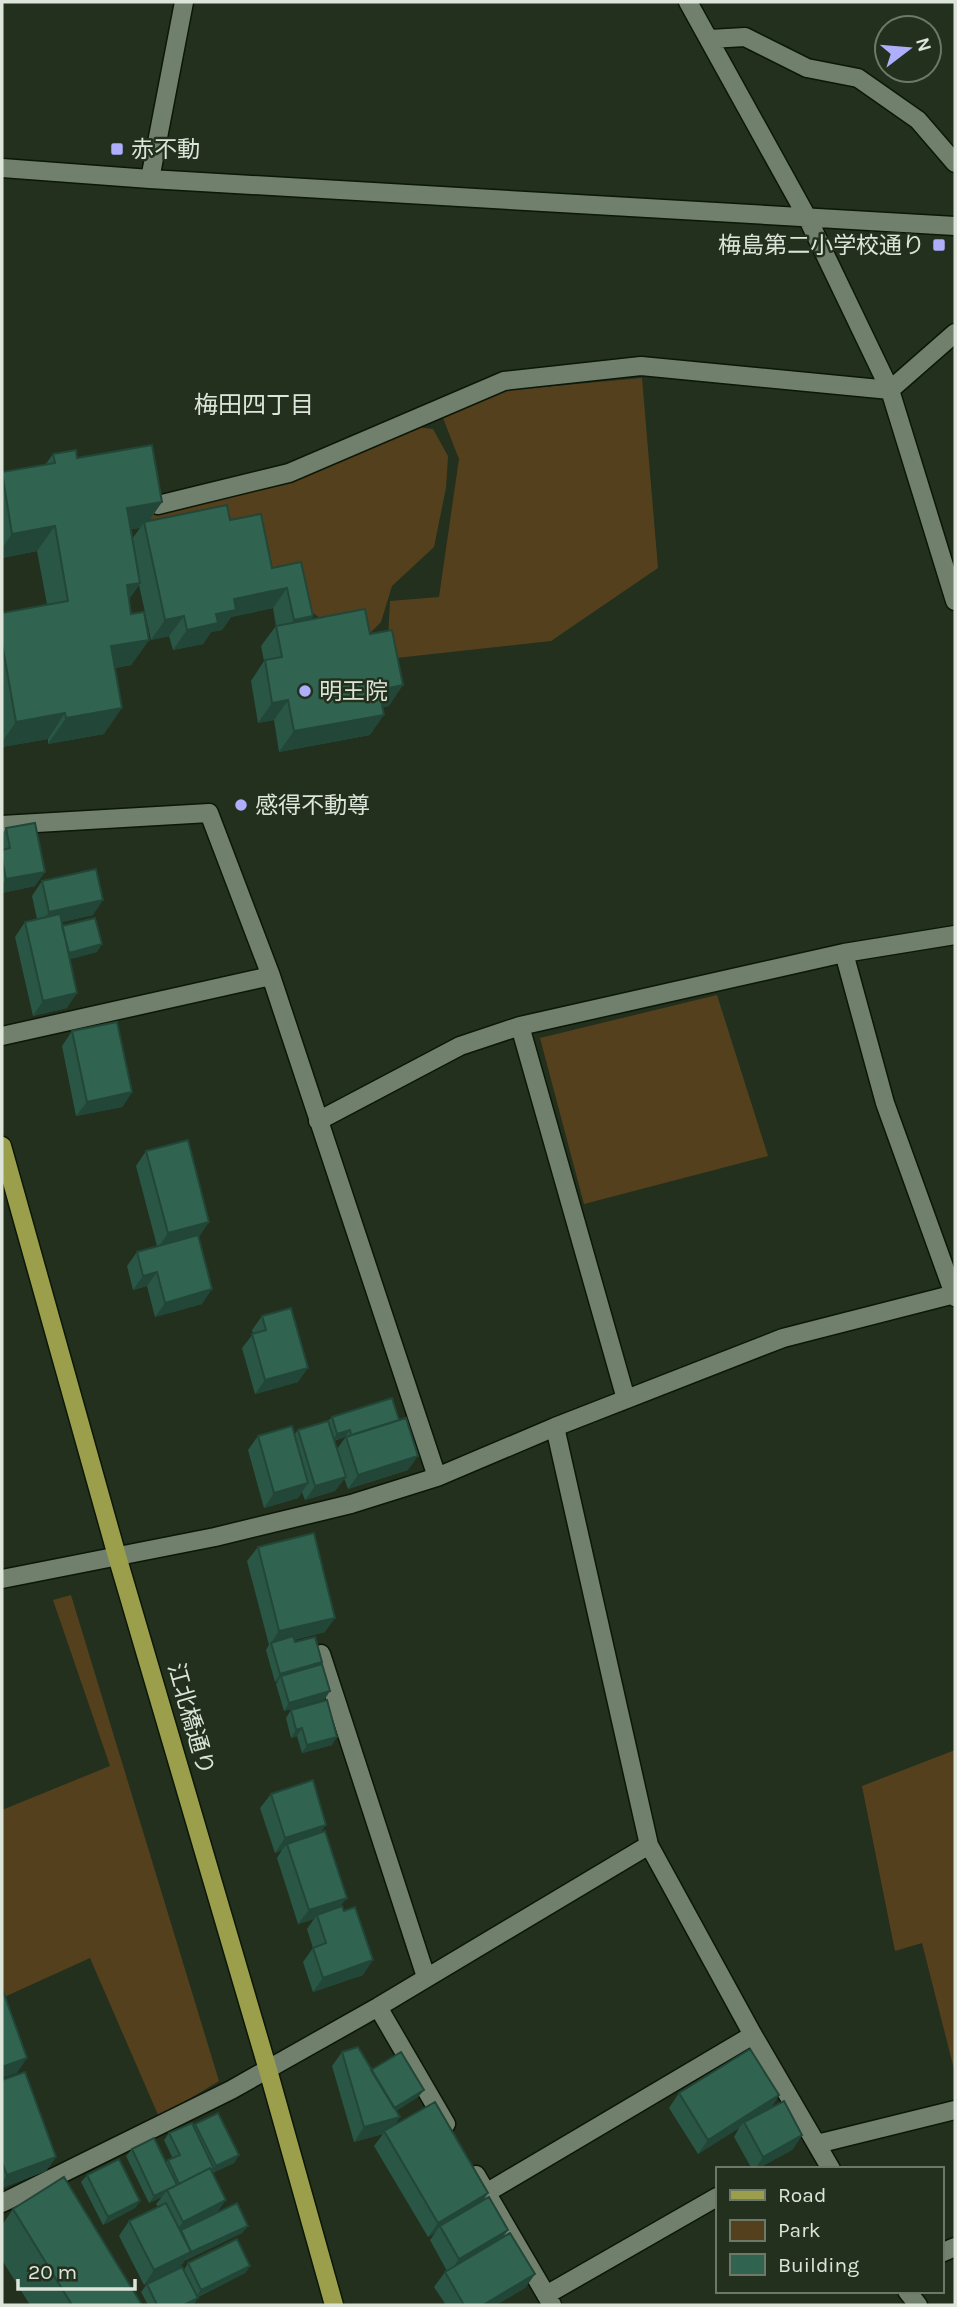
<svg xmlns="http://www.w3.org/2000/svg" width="957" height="2307" font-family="Karla,'Noto Sans JP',sans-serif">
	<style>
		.green { fill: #55401d }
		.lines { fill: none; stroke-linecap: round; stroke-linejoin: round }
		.minor-casing { stroke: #0c1707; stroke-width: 21 }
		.major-casing { stroke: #0c1707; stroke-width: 21 }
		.minor { stroke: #71806c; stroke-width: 18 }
		.major { stroke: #9b9f4c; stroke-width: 18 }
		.wall { fill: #2a5645; fill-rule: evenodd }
		.shaded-wall { fill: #224638 }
		.building { fill: #316450; stroke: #224638; stroke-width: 2 }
		.poi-dot { fill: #aeaefb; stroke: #23301e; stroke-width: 2.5 }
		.labels { text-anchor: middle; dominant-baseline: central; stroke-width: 5; stroke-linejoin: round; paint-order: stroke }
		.poi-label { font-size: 23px; fill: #dde5da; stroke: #23301e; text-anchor: start }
		.street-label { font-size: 23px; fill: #dde5da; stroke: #23301e }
		.neighbourhood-label { font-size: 24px; fill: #dde5da; stroke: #23301e }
	</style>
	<rect width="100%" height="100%" fill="#23301e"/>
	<path class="green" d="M642,378L658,568L551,641L387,659L390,601L439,597L459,459L443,418L499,391Z
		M417,427L433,429L448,456L446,488L434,547L392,586L381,622L370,633L361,636L332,627L309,610L154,531L149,512Z
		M717,995L768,1156L584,1204L540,1038Z
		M71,1595L219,2081L159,2117L90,1958L2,1998V1810L110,1766L53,1600Z
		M955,1750V2073L922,1943L895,1951L862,1786Z"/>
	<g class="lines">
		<defs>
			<path id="minor" d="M688,2L807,217L890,390L955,601
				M710,39L745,37L807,68L858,78L918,120L955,163
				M2,168L150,179L955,226
				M150,179L184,2
				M158,505L289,473L504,381L641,366L890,390L955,333
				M2,825L209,813L271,976L437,1477
				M844,953L885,1103L955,1297
				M520,1026L626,1399
				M2,1036L271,976
				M318,1121L460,1046L520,1026L844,953L955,935
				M555,1427L649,1845L753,2035L831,2169
				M2,1579L215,1537L351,1504L437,1477L555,1427L783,1338L955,1294
				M321,1654L426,1977
				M378,2007L446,2124
				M817,2144L955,2110
				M476,2175L552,2305
				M486,2193L753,2035
				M2,2203L231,2090L378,2007L649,1845
				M941,2253L955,2247
				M907,2291L918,2305
				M546,2295L717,2197"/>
			<path id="major" d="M2,1146L117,1556L268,2070L334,2305"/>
		</defs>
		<use href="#minor" class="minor-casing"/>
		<use href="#major" class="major-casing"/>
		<use href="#minor" class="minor"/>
		<use href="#major" class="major"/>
	</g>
	<path class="wall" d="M53,454L77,458L162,502L149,521L230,520L313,616L311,619L370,634L389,706L382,707L370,735L279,752L274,720L258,723L251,681L264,661L261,646L276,626L273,608L231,617L222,630L211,632L203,644L173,650L169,636L151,640L139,585L129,599L131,614L149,640L131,665L115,668L104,734L48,744V739L2,747V613L47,604L37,551L2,558V472L45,465ZM140,528L132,539L131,529Z
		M6,828L35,886L2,893V835Z
		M42,881L93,915L62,922V926L97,952L70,959L67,1008L33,1016L15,937L25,922L37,919L32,896Z
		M72,1031L132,1092L122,1107L76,1116L62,1046Z
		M146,1151L209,1222L198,1237L202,1304L155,1317L147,1286L133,1290L127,1266L137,1252L157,1246L136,1166Z
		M262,1316L298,1382L255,1394L242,1348L253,1334L252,1330Z
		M332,1417L408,1470L348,1489L344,1478L335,1491L305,1500L302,1492L298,1498L264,1508L248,1450L258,1436L294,1435L298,1430L328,1421ZM345,1437V1438L337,1449L334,1441Z
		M258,1547L325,1632L294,1640L295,1642L320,1665L325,1699L284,1711L276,1684L278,1681L275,1682L266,1650L269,1645L247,1561Z
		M291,1710L332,1745L302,1753L297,1736L291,1738L286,1718Z
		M271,1794L321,1832L340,1907L363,1975L313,1992L303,1962L313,1948L307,1929L314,1919L298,1924L277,1858L282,1850L275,1853L260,1808Z
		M342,2052L371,2070L424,2090L418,2097L396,2111L400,2117L394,2125L488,2193L483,2201L503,2237L535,2274L525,2288L496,2305H446L434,2287L445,2272L447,2271L430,2240L435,2233L428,2237L374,2146L383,2134L354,2142L332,2066Z
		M2,2080L56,2157L46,2171L2,2188Z
		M679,2093L779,2095L771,2108L802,2135L792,2150L757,2169H752L734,2137L739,2128L698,2154L669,2108Z
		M195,2124L239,2155L234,2163L212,2173L217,2213L248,2226L242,2233L186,2260V2259L180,2267L144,2285L119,2236L129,2221L158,2207L156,2204L162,2197L149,2203L126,2156L132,2149L166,2163L168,2160L173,2159L164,2140L169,2133L194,2126Z
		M87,2175L140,2201L135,2208L103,2225L81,2182Z
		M13,2209L142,2305H30L2,2260V2225Z
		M188,2263L250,2266L245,2273L198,2297V2298L193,2305H148L141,2292L147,2284L184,2270Z"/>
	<path class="shaded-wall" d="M162,502L145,526L144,522L140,528L109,533L127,508Z
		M55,526L37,551L2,558V548L12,534Z
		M140,583L122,608L127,585Z
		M287,588L273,608L231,617L222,630L211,632L203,644L173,650L187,630L216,614L234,599Z
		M184,616L169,636L151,640L165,620Z
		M313,616L299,637L279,641L294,620Z
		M149,640L131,665L93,671L111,646Z
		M403,685L389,706L365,710L379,690Z
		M288,700L274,720L258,723L272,703Z
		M122,708L104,734L48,744L66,718Z
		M65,713L48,739L2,747V742L16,722Z
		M384,715L370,735L279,752L294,731Z
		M45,872L35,886L2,893V885L6,879Z
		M103,900L93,915L39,927L49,912Z
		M102,944L97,952L64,961L69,953Z
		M77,993L67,1008L33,1016L43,1001Z
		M132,1092L122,1107L76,1116L87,1102Z
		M209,1222L199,1237L158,1248L168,1233Z
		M157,1272L147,1286L133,1290L143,1276Z
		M212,1289L202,1304L155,1317L165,1303Z
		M308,1368L298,1382L255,1394L265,1380Z
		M350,1430L345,1437L332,1441L337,1434Z
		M418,1456L408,1470L348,1489L358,1475Z
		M346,1477L335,1491L305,1500L315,1486Z
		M308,1483L298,1498L264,1508L274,1493Z
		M335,1618L325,1632L271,1645V1643L279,1631Z
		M322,1662L317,1669L281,1676L278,1681L275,1682L280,1674Z
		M330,1691L325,1699L284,1711L289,1703Z
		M302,1728L297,1736L291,1738L296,1730Z
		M337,1737L332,1745L302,1753L307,1745Z
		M326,1825L316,1839L287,1844L282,1850L275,1853L285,1838Z
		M347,1898L336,1912L317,1915L314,1919L298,1924L309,1910Z
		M373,1960L363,1975L313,1992L323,1978Z
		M27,2058L17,2073L2,2078V2067Z
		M424,2090L418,2097L386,2117L391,2110Z
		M779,2095L769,2110L744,2122L739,2128L698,2154L708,2140Z
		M400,2117L390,2132L384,2131L383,2134L354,2142L364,2127Z
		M802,2135L792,2150L757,2169H755L763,2157Z
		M239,2155L234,2163L211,2174L216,2166Z
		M56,2157L46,2171L2,2188V2182L7,2175Z
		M177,2185L167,2190L162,2197L149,2203L154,2196Z
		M488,2193L478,2208L440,2226L435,2233L428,2237L438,2223Z
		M226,2200L216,2214L181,2230L179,2233L172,2236L183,2222Z
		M140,2201L135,2208L103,2225L108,2217Z
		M248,2226L242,2233L186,2260L191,2252Z
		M508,2230L498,2244L449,2273L459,2259Z
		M191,2252L180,2267L144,2285L154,2270Z
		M250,2266L245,2273L196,2297L201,2290Z
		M535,2274L525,2288L496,2305H483Z
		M198,2298L193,2305H184Z"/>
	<path class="building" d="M152,445L162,502L127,508L140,583L127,585L131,614L144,612L149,640L111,646L122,708L66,718L65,713L16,722L2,643V613L68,601L55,526L12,534L2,472L55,463L53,454L76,450L77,458Z
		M227,505L230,520L261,514L272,568L301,562L313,616L294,620L287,588L234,599L236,610L216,614L218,623L187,630L184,616L165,620L144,522Z
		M365,609L370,634L392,630L403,685L379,690L384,715L294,731L288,700L272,703L265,660L282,657L276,626Z
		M35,823L45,872L6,879L2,859V850L10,848L6,828Z
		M96,869L103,900L49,912L42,881Z
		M60,914L77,993L43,1001L25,922Z
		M95,918L102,944L69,953L62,926Z
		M117,1022L132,1092L87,1102L72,1031Z
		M188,1140L209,1222L168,1233L146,1151Z
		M198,1235L212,1289L165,1303L157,1272L143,1276L137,1252Z
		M291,1308L308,1368L265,1380L252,1334L266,1330L262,1316Z
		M392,1398L399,1420L351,1435L350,1430L337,1434L332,1417Z
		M406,1418L418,1456L358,1475L346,1437Z
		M328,1421L346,1477L315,1486L298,1430Z
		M292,1426L308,1483L274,1493L258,1436Z
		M314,1533L335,1618L279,1631L258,1547Z
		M293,1636L295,1642L315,1637L322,1662L280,1674L271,1643Z
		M322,1664L330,1691L289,1703L281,1676Z
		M327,1700L337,1737L307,1745L302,1728L296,1730L291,1710Z
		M313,1780L326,1825L285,1838L271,1794Z
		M325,1831L347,1898L309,1910L287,1844Z
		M342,1906L344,1911L355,1907L373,1960L323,1978L313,1948L326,1943L317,1915Z
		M3,1991L27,2058L2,2067V1992Z
		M358,2047L400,2117L364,2127L342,2052Z
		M750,2049L779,2095L708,2140L679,2093Z
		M401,2052L424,2090L394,2108L371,2070Z
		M25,2072L56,2157L7,2175L2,2162V2080Z
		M784,2101L802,2135L763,2157L744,2122Z
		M435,2102L488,2193L438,2223L384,2131Z
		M218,2113L239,2155L216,2166L195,2124Z
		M192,2123L214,2169L211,2170L210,2168L179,2184L168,2160L180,2155L169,2133Z
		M154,2138L177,2185L154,2196L132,2149Z
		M119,2159L140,2201L108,2217L87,2175Z
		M210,2168L226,2200L183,2222L167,2190Z
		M64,2177L142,2305H72L13,2209Z
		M489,2197L508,2230L459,2259L440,2226Z
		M166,2203L191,2252L154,2270L129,2221Z
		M237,2203L248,2226L191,2252L181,2230Z
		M510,2233L535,2274L483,2305H464L445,2272Z
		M237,2239L250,2266L201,2290L188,2263Z
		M182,2267L198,2298L184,2305H157L147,2284Z"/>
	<g class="poi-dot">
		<rect x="110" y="142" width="14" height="14" rx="3.5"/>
		<rect x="932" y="238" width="14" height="14" rx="3.5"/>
		<circle cx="305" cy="691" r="7"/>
		<circle cx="241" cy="805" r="7"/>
	</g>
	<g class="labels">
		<g class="poi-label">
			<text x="131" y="149">赤不動</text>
			<text x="925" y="245" text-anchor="end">梅島第二小学校通り</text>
			<text x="319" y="691">明王院</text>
			<text x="255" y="805">感得不動尊</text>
		</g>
		<g class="street-label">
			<text transform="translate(191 1719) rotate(74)">江北橋通り</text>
		</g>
		<g class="neighbourhood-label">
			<text x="254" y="405">梅田四丁目</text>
		</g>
	</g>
	<rect width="957" height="2307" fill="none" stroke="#dde5da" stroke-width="7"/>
	<rect x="716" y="2167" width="228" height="126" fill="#23301e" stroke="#6d7869" stroke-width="2"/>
	<rect x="730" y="2190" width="35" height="10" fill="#9b9f4c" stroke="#6d7869" stroke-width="2"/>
	<text x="778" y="2202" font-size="21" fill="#dde5da">Road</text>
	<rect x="730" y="2220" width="35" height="21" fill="#55401d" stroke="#6d7869" stroke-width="2"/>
	<text x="778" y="2237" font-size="21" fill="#dde5da">Park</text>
	<rect x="730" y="2254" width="35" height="21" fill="#316450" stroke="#6d7869" stroke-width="2"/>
	<text x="778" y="2272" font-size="21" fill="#dde5da">Building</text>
	<g transform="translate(908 49) rotate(74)"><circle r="33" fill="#23301e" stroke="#6d7869" stroke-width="2"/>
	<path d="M0-5L12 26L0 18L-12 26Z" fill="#aeaefb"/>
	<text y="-10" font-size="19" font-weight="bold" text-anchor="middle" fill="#dde5da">N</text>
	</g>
	<path d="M18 2279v10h117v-10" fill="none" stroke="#dde5da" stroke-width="3.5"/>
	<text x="28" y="2279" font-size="21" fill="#dde5da" stroke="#23301e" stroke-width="5" paint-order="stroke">20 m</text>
</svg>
